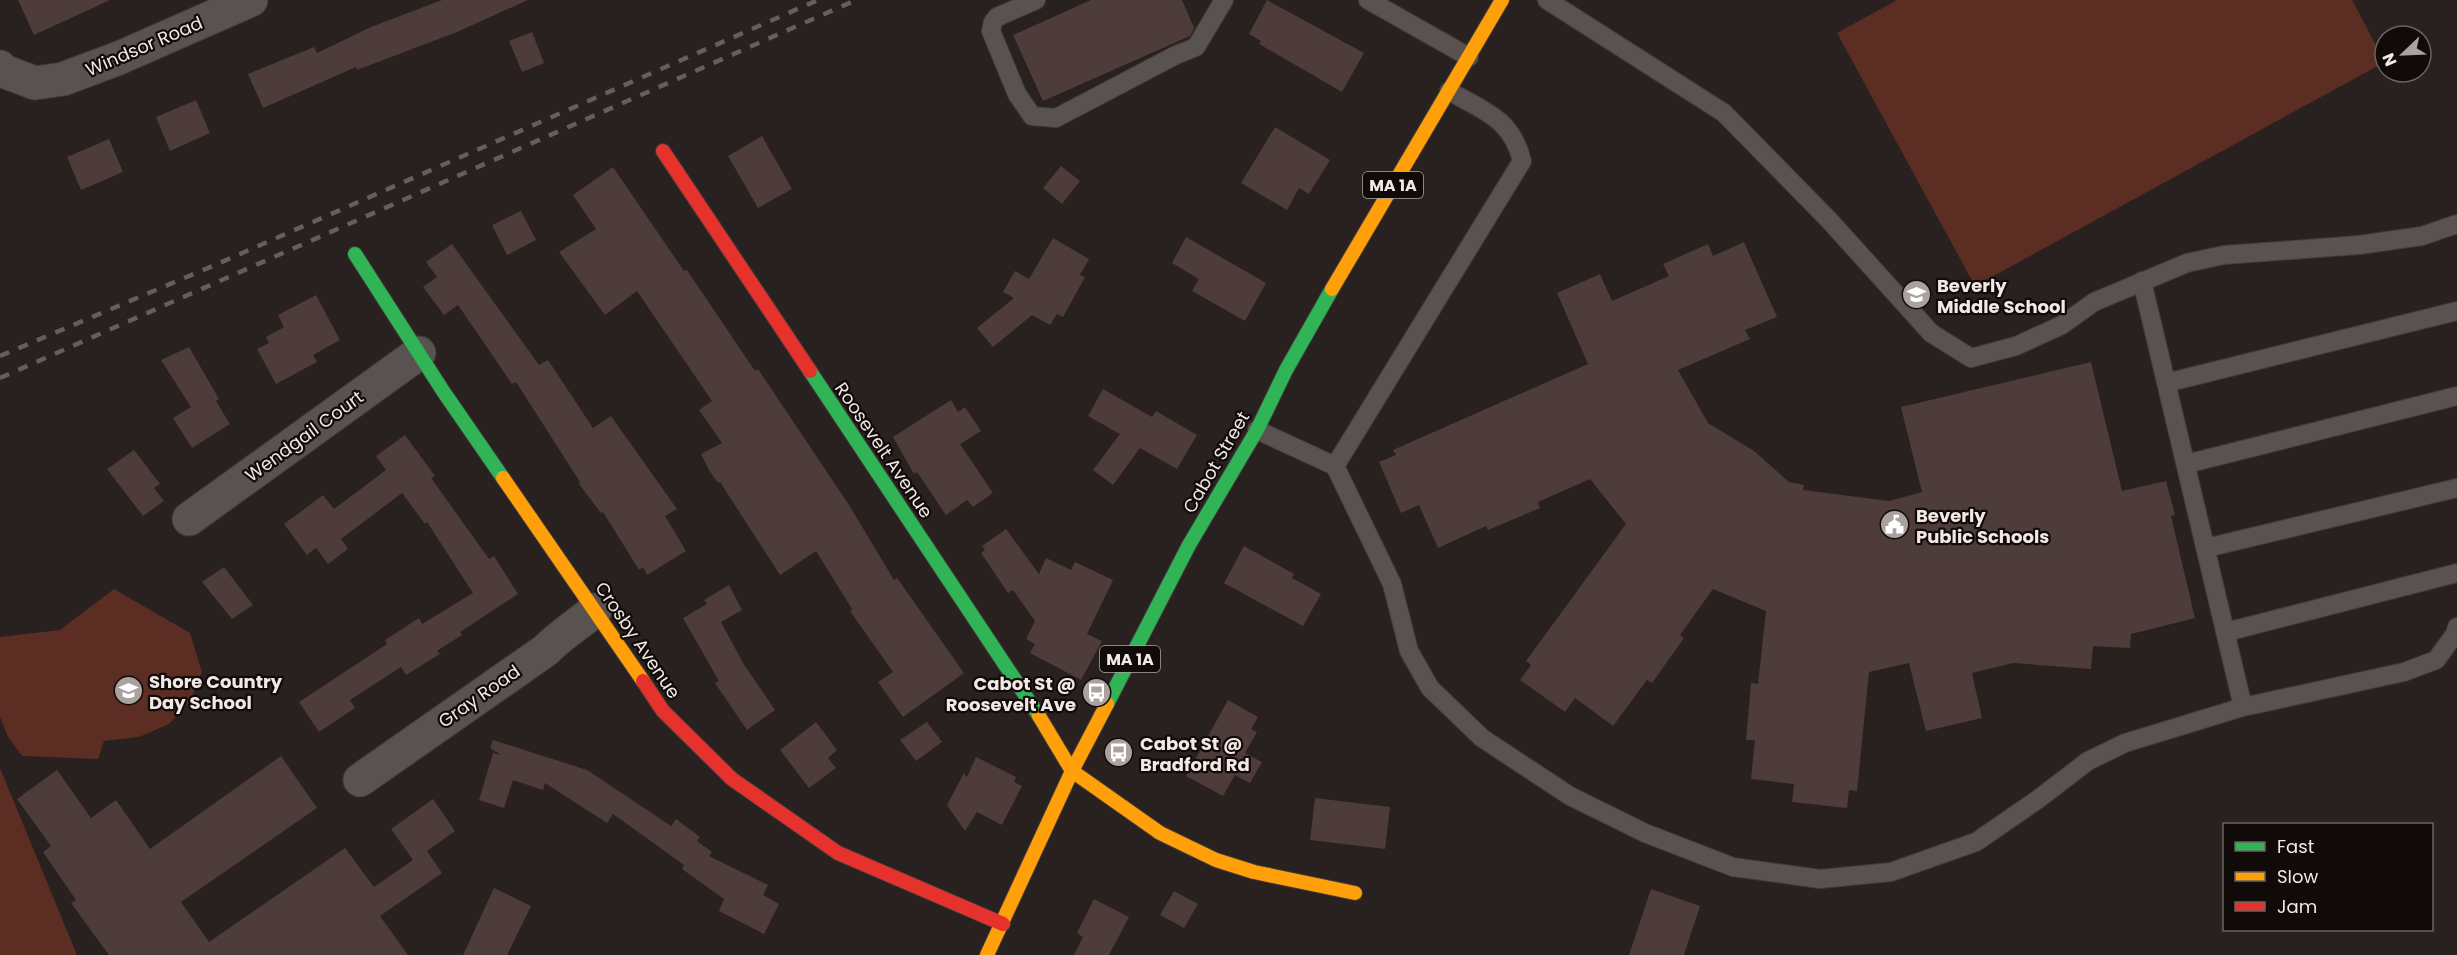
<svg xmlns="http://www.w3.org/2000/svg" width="2457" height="955" font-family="Poppins,sans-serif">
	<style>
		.green { fill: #5c2d23 }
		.building { fill: #4d3c39 }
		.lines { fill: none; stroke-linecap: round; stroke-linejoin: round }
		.lane-casing { stroke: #413b3a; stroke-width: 20 }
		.street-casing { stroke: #413b3a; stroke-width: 35 }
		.fast-casing { stroke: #413b3a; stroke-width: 16 }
		.slow-casing { stroke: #413b3a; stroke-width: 16 }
		.jam-casing { stroke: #413b3a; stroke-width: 16 }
		.lane { stroke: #585251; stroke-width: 18 }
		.street { stroke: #585251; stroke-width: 33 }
		.fast { stroke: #30b455; stroke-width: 14 }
		.slow { stroke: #ff9f0a; stroke-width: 14 }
		.jam { stroke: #e5322d; stroke-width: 14 }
		.rail { stroke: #645e5c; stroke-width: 4.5; stroke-dasharray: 10 10; stroke-linecap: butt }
		.labels { text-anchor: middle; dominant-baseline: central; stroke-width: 4.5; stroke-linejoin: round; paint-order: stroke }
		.shield { fill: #100a08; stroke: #aea5a3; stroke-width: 1.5 }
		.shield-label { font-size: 16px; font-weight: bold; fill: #f2e8e5 }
		.street-label { font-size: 18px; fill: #f2e8e5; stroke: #100a08 }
		.poi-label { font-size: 18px; font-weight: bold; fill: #f2e8e5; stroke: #100a08; text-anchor: start }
	</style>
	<rect width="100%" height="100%" fill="#28211f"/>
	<path class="green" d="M1897,0H2352L2385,62L1975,286L1837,33Z
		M114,589L190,633L202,672L190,701L169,724L139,737L104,741L98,759L22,756L8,737L0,717V637L60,630Z
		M0,768L77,955H0Z"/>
	<path class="building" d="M18,0H110L34,35Z
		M442,0H528L457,32L357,70L356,67L263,108L248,74L314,47L317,53L371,27Z
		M1091,0H1182L1194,28L1190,36L1043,101L1013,35Z
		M1267,0L1364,53L1342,92L1259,44L1261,41L1249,34Z
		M532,32L544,63L522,72L509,41Z
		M196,100L210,133L170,151L156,117Z
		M1275,127L1330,160L1309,194L1299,188L1287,210L1241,183Z
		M762,136L792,189L758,208L728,156Z
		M109,139L123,172L81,190L67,157Z
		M1061,166L1080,181L1062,204L1043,188Z
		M613,167L684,271L687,270L755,371L758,369L849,505L894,580L897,578L964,673L903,717L878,682L893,672L850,611L852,609L816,551L780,575L720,482L718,483L709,470L701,454L722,443L699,410L712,401L637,291L605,315L559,252L596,229L573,195Z
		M521,211L536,240L507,255L492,225Z
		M1186,237L1266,283L1245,321L1192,291L1199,279L1172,263Z
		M1053,238L1089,259L1080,275L1085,277L1063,317L1057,314L1050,325L1032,315L993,347L977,328L1014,298L1003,292L1015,271L1029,279Z
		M1744,242L1777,317L1745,330L1750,339L1678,370L1708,423L1754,451L1789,482L1804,485L1803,490L1889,501L1922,492L1901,407L2091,362L2122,491L2166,481L2175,515L2171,516L2195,618L2131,634L2130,648L2093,646L2091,669L2013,663L1972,673L1982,718L1926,731L1909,663L1869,672L1857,791L1849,790L1847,808L1792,802L1794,784L1751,779L1755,740H1746L1751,683L1758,684L1766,611L1713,589L1680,635L1684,638L1652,683L1647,680L1613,726L1575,698L1565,712L1520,680L1531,665L1526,661L1626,524L1590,479L1538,502L1540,508L1488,530L1486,526L1438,548L1419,505L1401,513L1379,462L1396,455L1393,450L1588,364L1557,293L1600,274L1612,301L1669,276L1663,264L1708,244L1713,256Z
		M452,244L539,365L548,360L593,428L611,416L677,509L665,516L686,551L647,575L643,567L639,570L603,512L601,513L579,484L580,482L516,382L512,384L458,305L444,315L423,287L437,277L426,262Z
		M316,295L340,340L313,355L317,362L276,384L257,349L269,343L266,337L284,327L278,315Z
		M189,347L219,399L216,401L230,424L192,448L173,418L191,407L161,360Z
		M1103,389L1152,417L1156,411L1197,435L1177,469L1140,448L1113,485L1093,470L1120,434L1088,416Z
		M951,400L958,412L965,407L981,431L960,444L993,493L973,507L967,500L946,515L917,472L914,474L893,437Z
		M405,435L435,476L431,478L489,559L494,556L518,594L460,632L462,635L437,651L440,654L406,675L401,667L350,700L355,708L319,732L299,702L387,644L385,640L419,618L422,624L473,593L427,522L425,524L402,493L341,539L348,549L328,564L316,548L307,555L284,524L323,495L334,509L386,470L376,456Z
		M134,450L160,484L154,488L164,501L143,516L107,469Z
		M1006,529L1039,574L1046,558L1071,570L1075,562L1113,580L1087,634L1102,641L1081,680L1030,653L1035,644L1026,639L1035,621L1013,590L1008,593L981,553L985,550L982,546Z
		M1244,546L1294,574L1292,578L1321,594L1303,626L1224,583Z
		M224,567L253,605L232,619L202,582Z
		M729,585L742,610L721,622L743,663L775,710L747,730L715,683L719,681L683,618L707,604L704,600Z
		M1228,700L1258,717L1251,729L1257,732L1245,753L1262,762L1250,783L1235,775L1223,796L1186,776Z
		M816,722L837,750L828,758L836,768L809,788L780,750Z
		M927,722L942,742L916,761L900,740Z
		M493,740L587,770L671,826L676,819L700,837L697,841L712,852L709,856L768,885L763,895L779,904L764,934L719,911L724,899L682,869L684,865L613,814L607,823L545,783L543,790L513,780L504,808L479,800L493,753L501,755L490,748Z
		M281,756L317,808L181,902L209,942L345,848L374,887L413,860L391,829L433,799L455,831L427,851L442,873L380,916L408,955H109L71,903L76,900L43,852L51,846L17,799L57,770L91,818L116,800L150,849Z
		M976,757L1016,777L1014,782L1022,786L1002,825L977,812L965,831L947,805L964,773L967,777Z
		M1315,798L1390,807L1385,849L1310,840Z
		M494,888L531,906L507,955H463Z
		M1651,889L1700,906L1684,955H1629Z
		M1174,891L1198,904L1184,928L1160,915Z
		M1094,899L1129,917L1109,955H1074L1083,937L1077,933Z"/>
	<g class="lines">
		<defs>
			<path id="lane" d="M1036,0L997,17L993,22L991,31L1017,94L1032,116L1056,118L1176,55L1196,47L1224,0
				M1368,0L1469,57
				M1547,0L1724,113L1829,220L1931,333L1971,358L2016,346L2062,325L2094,302L2187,263L2224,255L2359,245L2422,236L2457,224
				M2142,281L2243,707
				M2166,383L2457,311
				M1257,430L1335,466L1522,161C1512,119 1484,111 1449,91
				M2186,464L2457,396
				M1335,466L1392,584L1409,651L1430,688L1482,738L1570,796L1645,833L1733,867L1820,879L1891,872L1976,842L2037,800L2088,761L2125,743L2243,707L2404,672L2436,660L2455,634L2457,627
				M2206,548L2457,488
				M2226,632L2457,573"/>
			<path id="street" d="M0,67L3,71L35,83L63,79L119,58L251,0
				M189,519L419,353
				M360,780L546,650C560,635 579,624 595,610"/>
			<path id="fast" d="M355,254L443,391L503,478
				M810,371L1039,716
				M1107,704L1189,545L1257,430L1286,370L1332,289"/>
			<path id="slow" d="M1332,289L1502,0
				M503,478L643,681
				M1039,716L1072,771L1160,833L1216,860L1254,872L1355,893
				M987,955L1072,771L1107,704"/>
			<path id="jam" d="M663,151L810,371
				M643,681L663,711L732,779L838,853L1003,924"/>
		</defs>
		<use href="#lane" class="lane-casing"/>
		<use href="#street" class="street-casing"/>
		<use href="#fast" class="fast-casing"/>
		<use href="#slow" class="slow-casing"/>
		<use href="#jam" class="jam-casing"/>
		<use href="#lane" class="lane"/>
		<use href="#street" class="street"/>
		<use href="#fast" class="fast"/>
		<use href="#slow" class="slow"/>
		<use href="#jam" class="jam"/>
		<path class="rail" d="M0,356L215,265L818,0
			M0,378L856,0"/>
	</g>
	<defs>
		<symbol id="school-disc" viewBox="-11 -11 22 22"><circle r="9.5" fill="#aba2a0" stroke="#100a08"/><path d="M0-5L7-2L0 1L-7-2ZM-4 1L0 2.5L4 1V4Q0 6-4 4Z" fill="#fff"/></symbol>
		<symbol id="civic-disc" viewBox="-11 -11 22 22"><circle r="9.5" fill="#aba2a0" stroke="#100a08"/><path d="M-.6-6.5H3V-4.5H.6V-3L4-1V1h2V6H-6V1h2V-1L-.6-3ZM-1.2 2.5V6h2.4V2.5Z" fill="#fff"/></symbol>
		<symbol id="bus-disc" viewBox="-11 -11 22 22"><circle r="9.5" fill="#aba2a0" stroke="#100a08"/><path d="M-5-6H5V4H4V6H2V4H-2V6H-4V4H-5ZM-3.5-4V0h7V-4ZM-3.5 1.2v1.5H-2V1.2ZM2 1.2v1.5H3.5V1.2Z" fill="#fff"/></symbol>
	</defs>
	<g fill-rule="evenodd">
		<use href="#school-disc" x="1900" y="278" width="33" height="33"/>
		<use href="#civic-disc" x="1878" y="508" width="33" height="33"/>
		<use href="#school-disc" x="112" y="674" width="33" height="33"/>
		<use href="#bus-disc" x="1080" y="676" width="33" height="33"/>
		<use href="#bus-disc" x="1102" y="736" width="33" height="33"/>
	</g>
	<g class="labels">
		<g class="shield">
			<rect x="1363" y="172" width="60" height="26" rx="4.5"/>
			<rect x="1100" y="646" width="60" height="26" rx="4.5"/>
		</g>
		<g class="shield-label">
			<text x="1393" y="185">MA 1A</text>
			<text x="1130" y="659">MA 1A</text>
		</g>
		<g class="street-label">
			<text transform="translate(144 46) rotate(-23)">Windsor Road</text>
			<text transform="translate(304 436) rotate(-36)">Wendgail Court</text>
			<text transform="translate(884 450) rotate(56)">Roosevelt Avenue</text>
			<text transform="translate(1216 462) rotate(-60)">Cabot Street</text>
			<text transform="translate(638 640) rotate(56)">Crosby Avenue</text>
			<text transform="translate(479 696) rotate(-35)">Gray Road</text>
		</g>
		<g class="poi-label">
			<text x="1937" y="285">Beverly<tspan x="1937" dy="21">Middle School</tspan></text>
			<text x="1916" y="515">Beverly<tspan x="1916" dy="21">Public Schools</tspan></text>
			<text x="149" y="681">Shore Country<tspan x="149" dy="21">Day School</tspan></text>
			<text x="1076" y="683" text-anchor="end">Cabot St @<tspan x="1076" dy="21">Roosevelt Ave</tspan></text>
			<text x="1140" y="743">Cabot St @<tspan x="1140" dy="21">Bradford Rd</tspan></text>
		</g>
	</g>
	<rect x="2223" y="823" width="210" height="108" fill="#100a08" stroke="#6a6360" stroke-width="1.5"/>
	<rect x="2235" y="842" width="30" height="9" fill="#30b455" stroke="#6a6360" stroke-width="1.5"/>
	<text x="2277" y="853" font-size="18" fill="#f2e8e5">Fast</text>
	<rect x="2235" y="872" width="30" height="9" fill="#ff9f0a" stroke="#6a6360" stroke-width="1.5"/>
	<text x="2277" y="883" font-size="18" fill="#f2e8e5">Slow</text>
	<rect x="2235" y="902" width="30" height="9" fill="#e5322d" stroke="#6a6360" stroke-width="1.5"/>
	<text x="2277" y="913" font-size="18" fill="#f2e8e5">Jam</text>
	<g transform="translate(2403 54) rotate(247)"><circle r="28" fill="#100a08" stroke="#6a6360" stroke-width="1.5"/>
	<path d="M0-4.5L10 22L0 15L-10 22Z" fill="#aba2a0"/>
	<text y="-9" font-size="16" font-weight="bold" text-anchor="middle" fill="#f2e8e5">N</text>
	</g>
</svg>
